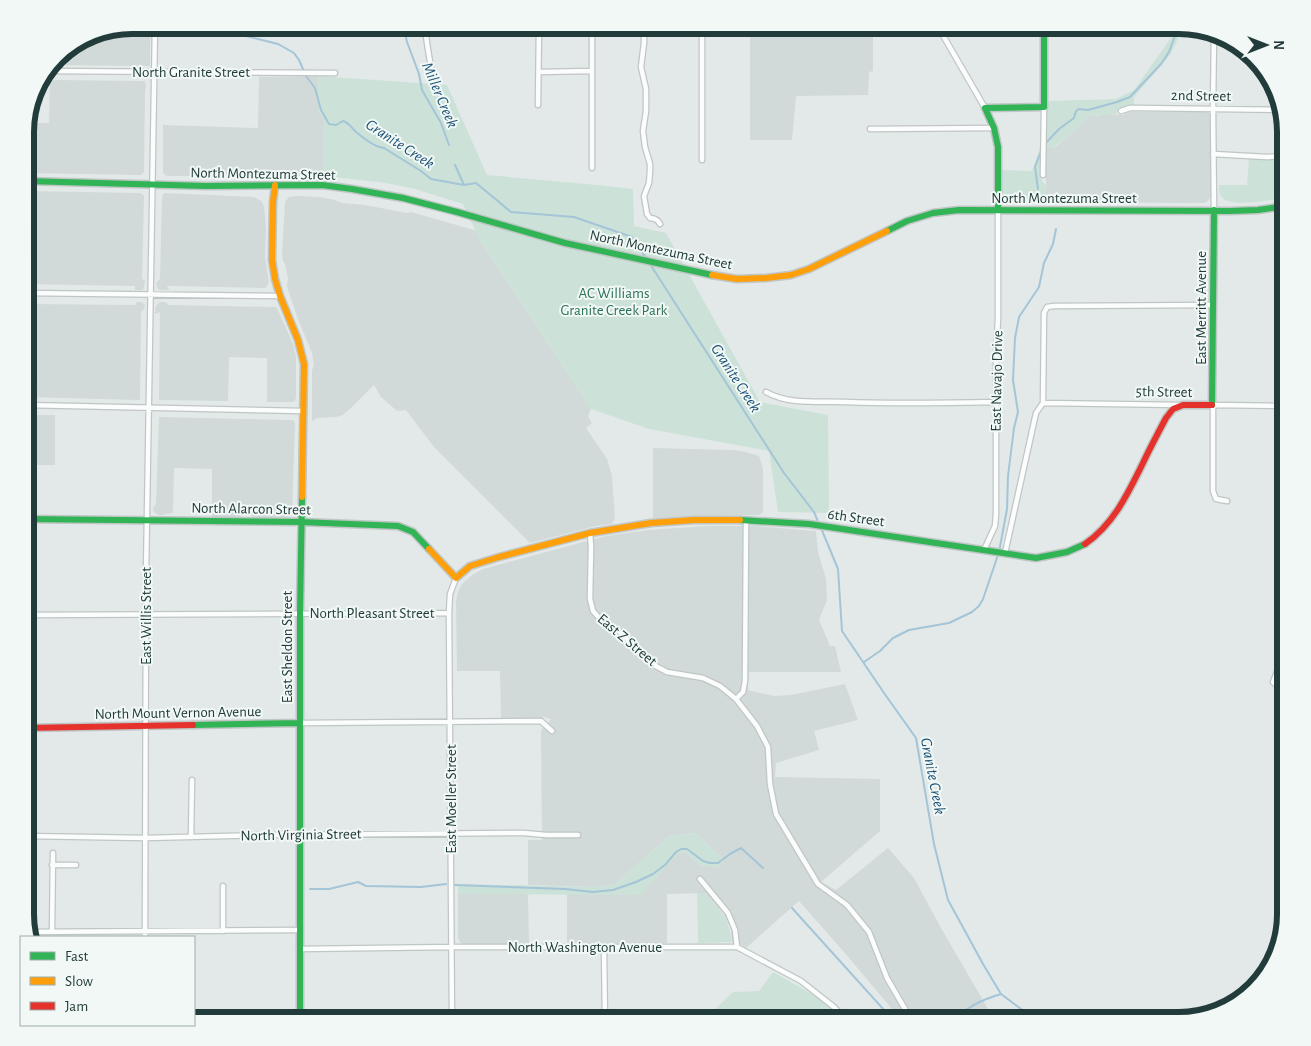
<svg xmlns="http://www.w3.org/2000/svg" width="1311" height="1046" font-family="'Alegreya Sans',sans-serif">
	<style>
		.built { fill: #d1dad8 }
		.green { fill: #cce2d8 }
		.lines { fill: none; stroke-linecap: round; stroke-linejoin: round }
		.stream { stroke: #a4c5d7; stroke-width: 2 }
		.street-casing { stroke: #c0c6c5; stroke-width: 7 }
		.fast-casing { stroke: #bfc6c5; stroke-width: 9 }
		.slow-casing { stroke: #bfc6c5; stroke-width: 9 }
		.jam-casing { stroke: #bfc6c5; stroke-width: 9 }
		.street { stroke: #fbfcfc; stroke-width: 4.5 }
		.fast { stroke: #30b455; stroke-width: 6 }
		.slow { stroke: #ff9f0a; stroke-width: 6 }
		.jam { stroke: #e5322d; stroke-width: 6 }
		.labels { text-anchor: middle; dominant-baseline: central; stroke-width: 4; stroke-linejoin: round; paint-order: stroke }
		.street-label { font-size: 15px; fill: #213c3a; stroke: #f1f8f6 }
		.park-label { font-size: 15px; fill: #2c7257; stroke: #f1f8f6 }
		.water-label { font-size: 16px; font-style: italic; fill: #1d5376; stroke: #f1f8f6 }
		.rim { fill: none; stroke: #213c3a; stroke-width: 6 }
	</style>
	<rect width="100%" height="100%" fill="#e3e9e8"/>
	<path class="built" d="M750,25H873V71L869,72L868,95L796,96L792,140H750Z
		M117,28L150,31V64L149,66L51,65L61,52L91,33Z
		M318,76V109L324,120L323,176L279,175L167,176L163,173V125L258,128L259,77Z
		M50,80L145,81L146,87L145,90L144,172L141,175L25,173V124L26,123H49Z
		M1129,112H1208L1210,113L1211,116V197L1208,201L1204,203L1046,202V148H1054L1085,121L1087,116H1098L1104,114L1123,115Z
		M25,191L140,193L143,195L144,196L142,279L145,280L144,288L142,290H135V286L25,284Z
		M165,193L254,197L261,201L264,206L266,228L265,257L269,283L267,286L265,288L168,286L167,288L170,290H160L158,289L156,283L160,279L162,199L163,194Z
		M297,196L320,197L335,200L342,203L365,205L407,213L411,212L474,230L482,235L480,241L591,409L588,416L592,423L586,428L607,459L612,476L615,518L612,524L596,526L530,543L434,447L406,410L397,411L381,397L374,385L353,406L343,415L336,417L317,418L312,421V370L314,366L312,353L298,319L287,287L288,279L285,264L283,261L282,253L285,202L289,197Z
		M137,302H142L145,305L144,309L141,312L140,399L139,400L25,397V304L135,305Z
		M160,302H165L169,305L275,307L277,308L293,344L296,356V397L295,401L293,402H267V358L229,357L228,401L159,400L160,312L155,314L156,306Z
		M25,415H55V465H29V509H25Z
		M159,417L291,420L294,421L295,424L292,513L291,516L288,518H254L251,515H240L241,517H212V469L174,468L173,513L164,514L165,515H158L155,513L153,510V508L156,504Z
		M653,448L733,450L746,452L759,456L763,469V512L759,515L691,516L653,518Z
		M708,526H754L816,531L818,552L826,579L827,600L819,620L830,646H835L841,672H749L748,690L774,696L791,695L845,684L858,720L814,731L819,750L776,763L775,777L880,779V831L821,882L836,890L888,848L914,878L941,928L995,1021H902L844,952L799,901L746,948L739,943L732,942L731,929L723,913L705,893L667,894V943L567,944V894L640,895L678,853L686,852L699,865L717,868L724,860L695,833L669,836L614,885L596,887L528,885V840H542L541,730L551,719L544,717L541,719L501,718L500,671H457L456,602L458,592L462,584L472,575L483,569L587,541L606,536L648,530Z
		M458,894H528L529,944L464,945L460,942L458,938Z"/>
	<path class="green" d="M1175,25L1184,26L1170,55L1134,97V105C1127,106 1119,107 1116,114C1106,114 1098,116 1087,116L1085,121L1053,148H1046L1045,108L1048,101L1116,99L1134,90L1173,35Z
		M318,76L447,85L487,175L597,185L633,189L634,226L666,233L760,402L828,415L829,513L778,512L769,451L649,429L591,409L480,241L463,204L415,189L386,183L323,176L324,120L318,109Z
		M1041,144L1040,175L1042,181L1046,186V202L1009,203C998,196 1002,181 1002,170L1032,171Z
		M1249,159H1286V197C1274,200 1233,207 1224,199C1219,196 1219,190 1219,185H1247Z
		M695,833L724,860L717,868L699,865L686,852L678,853L641,895L458,894V884L596,887L614,885L669,836Z
		M697,893H705C721,910 729,918 732,942L698,943Z
		M773,972L828,1003L843,1021H703L733,992L759,991Z"/>
	<g class="lines">
		<path class="stream" d="M161,25L193,33L215,36L238,34L278,44L294,53L299,60L306,76L315,88L321,110L329,124L336,125L343,121C349,123 351,127 355,131C363,138 374,147 384,148L421,171L431,179L464,185L476,183L511,212L574,217L632,237L646,258
			M403,25L407,42L419,74L422,90L441,123L449,145
			M1044,145L1059,129L1074,118L1076,111L1079,109L1088,110L1117,102L1130,97L1161,64L1169,52L1179,25
			M455,165L464,185
			M1038,189L1035,167L1042,149
			M650,264L784,473L814,512L819,524
			M821,528L838,569L842,631L884,693L916,738L934,844L948,900L983,964L1001,994L1037,1021
			M864,662L880,651L893,638L909,630L949,623L972,612L979,606L983,599L999,552L1007,509L1008,476L1014,428L1018,412L1013,380L1015,338L1019,317L1039,287L1044,263L1053,244L1056,229
			M455,885L565,889L593,892L613,890L636,882L653,874L665,865L676,852L681,849H687L703,861L710,863H718L730,854L741,848L763,868
			M310,889H329L358,882L366,886L421,887L446,884
			M792,908L894,1021
			M952,1021C967,1007 981,1000 1001,994"/>
		<defs>
			<path id="street" d="M425,25C426,44 431,63 433,82
				M592,25V168
				M644,25V43L641,67L646,89V111L643,131L645,147L650,164V171L649,183L644,196L647,214L650,218L655,219L658,221L660,224
				M937,25L985,108
				M1214,32L1213,109L1214,210
				M46,71L335,73
				M539,72L591,71
				M538,105L539,25
				M1121,111L1130,108H1140L1281,110
				M870,129L994,128
				M1213,154L1267,157L1286,156
				M702,160V25
				M1043,175L1044,107
				M25,293L280,296
				M766,392C789,405 819,401 845,402C895,404 945,403 996,402
				M1043,403L1181,405
				M25,405L303,411
				M1227,501L1216,499L1213,491V405L1286,406
				M590,533L591,547L590,599L593,611L601,620L620,632L650,663L667,672L703,678L720,686L736,699L757,726L768,747L770,784L776,814L818,884L847,905L869,932L887,978L912,1021
				M984,550L995,526L996,514V354L998,319V210
				M1005,553L1036,413L1043,403L1044,313L1047,307L1054,306L1213,305
				M25,615L449,613
				M1286,694L1273,682L1286,648
				M736,699L743,692L745,681L746,520
				M300,723L541,721L552,731
				M25,836L145,838L267,835L524,833L546,835H578
				M191,837L192,780
				M52,865H76
				M700,879L728,913L735,930L737,947
				M223,886V931
				M28,932L299,930
				M52,932L53,853
				M145,937L146,575L155,25
				M604,947L605,1021
				M299,949L452,947H737L801,981L834,1007L847,1021
				M452,1021L449,613L450,594L456,578"/>
			<path id="fast" d="M25,181L206,186L322,185L352,189L403,198L457,212L565,243L712,275
				M998,210V147L994,128L985,108L1044,107V25
				M887,231L907,221L933,213L959,210L1230,211L1258,210L1286,206
				M1212,405L1214,210
				M25,519L301,522L398,526L413,532L429,549
				M740,520L809,524L1036,558L1067,552L1085,544
				M193,725L300,723
				M300,1021V613L302,497"/>
			<path id="slow" d="M275,185L273,202L272,260L275,279L280,296L298,340L304,364L302,497
				M712,275L737,279L766,278L791,275L809,269L887,231
				M429,549L456,578L470,566L499,557L590,533L651,523L694,520H740"/>
			<path id="jam" d="M1085,544C1114,524 1128,493 1143,463C1150,448 1158,433 1166,418L1173,409L1183,405H1212
				M25,728L193,725"/>
		</defs>
		<use href="#street" class="street-casing"/>
		<use href="#fast" class="fast-casing"/>
		<use href="#slow" class="slow-casing"/>
		<use href="#jam" class="jam-casing"/>
		<use href="#street" class="street"/>
		<use href="#fast" class="fast"/>
		<use href="#slow" class="slow"/>
		<use href="#jam" class="jam"/>
	</g>
	<g class="labels">
		<g class="street-label">
			<text x="191" y="72">North Granite Street</text>
			<text transform="translate(1201 96) rotate(1)">2nd Street</text>
			<text transform="translate(263 174) rotate(1)">North Montezuma Street</text>
			<text x="1064" y="198">North Montezuma Street</text>
			<text transform="translate(661 250) rotate(12)">North Montezuma Street</text>
			<text transform="translate(1201 308) rotate(-90)">East Merritt Avenue</text>
			<text transform="translate(997 381) rotate(-89)">East Navajo Drive</text>
			<text transform="translate(1164 392) rotate(1)">5th Street</text>
			<text transform="translate(251 509) rotate(1)">North Alarcon Street</text>
			<text transform="translate(856 518) rotate(8)">6th Street</text>
			<text x="372" y="613">North Pleasant Street</text>
			<text transform="translate(146 616) rotate(-90)">East Willis Street</text>
			<text transform="translate(627 640) rotate(40)">East Z Street</text>
			<text transform="translate(287 647) rotate(-90)">East Sheldon Street</text>
			<text transform="translate(178 713) rotate(-1)">North Mount Vernon Avenue</text>
			<text transform="translate(451 799) rotate(-90)">East Moeller Street</text>
			<text transform="translate(301 835) rotate(-1)">North Virginia Street</text>
			<text x="585" y="947">North Washington Avenue</text>
		</g>
		<g class="park-label">
			<text x="614" y="293">AC Williams<tspan x="614" dy="17">Granite Creek Park</tspan></text>
		</g>
		<g class="water-label">
			<text transform="translate(440 95) rotate(67)">Miller Creek</text>
			<text transform="translate(400 144) rotate(33)">Granite Creek</text>
			<text transform="translate(736 378) rotate(57)">Granite Creek</text>
			<text transform="translate(933 776) rotate(79)">Granite Creek</text>
		</g>
	</g>
	<path d="M0 0H1311V1046H0ZM132 34H1179A98 98 0 0 1 1277 132V914A98 98 0 0 1 1179 1012H132A98 98 0 0 1 34 914V132A98 98 0 0 1 132 34Z" fill="#f1f8f6" fill-rule="evenodd"/>
	<path class="rim" d="M132 34H1179A98 98 0 0 1 1277 132V914A98 98 0 0 1 1179 1012H132A98 98 0 0 1 34 914V132A98 98 0 0 1 132 34Z"/>
	<rect x="20" y="936" width="175" height="90" fill="#f1f8f6" stroke="#9eadab"/>
	<rect x="30" y="952" width="25" height="8" fill="#30b455" stroke="#9eadab"/>
	<text x="65" y="961" font-size="15" fill="#213c3a">Fast</text>
	<rect x="30" y="977" width="25" height="8" fill="#ff9f0a" stroke="#9eadab"/>
	<text x="65" y="986" font-size="15" fill="#213c3a">Slow</text>
	<rect x="30" y="1002" width="25" height="8" fill="#e5322d" stroke="#9eadab"/>
	<text x="65" y="1011" font-size="15" fill="#213c3a">Jam</text>
	<g transform="translate(1266 45) rotate(90)" stroke="#f1f8f6" stroke-width="4" paint-order="stroke">
	<path d="M0-4L9 19L0 12L-9 19Z" fill="#213c3a"/>
	<text y="-8" font-size="14" font-weight="bold" text-anchor="middle" fill="#213c3a">N</text>
	</g>
</svg>
